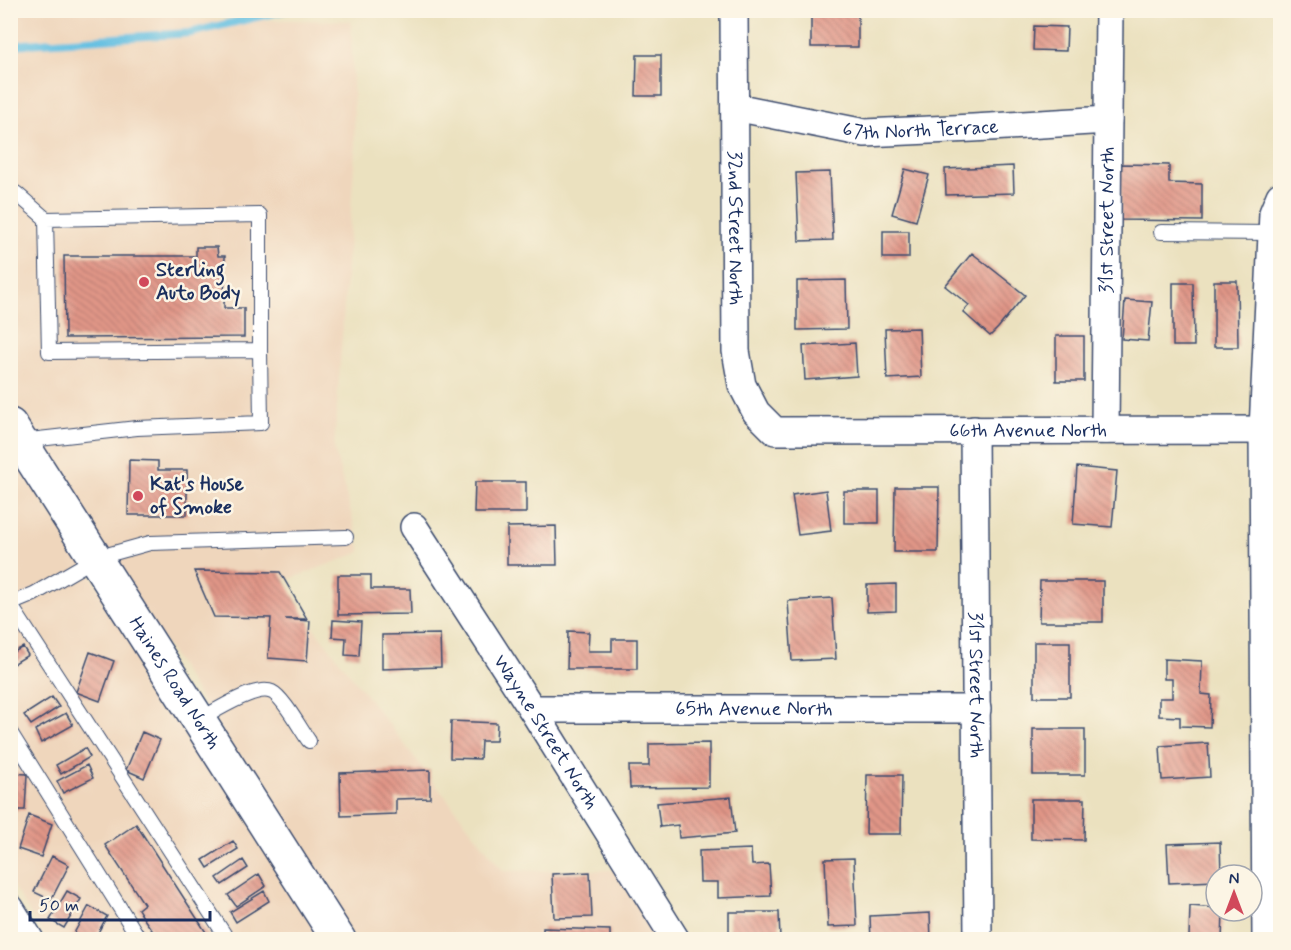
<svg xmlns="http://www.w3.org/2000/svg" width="1291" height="950" font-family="Mynerve,sans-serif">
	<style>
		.built { fill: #efd6bc }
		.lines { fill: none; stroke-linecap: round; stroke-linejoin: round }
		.stream { stroke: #65c0e2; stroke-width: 8 }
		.building { fill: url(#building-back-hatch) }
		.service-casing { stroke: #3a4a6d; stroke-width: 16 }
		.minor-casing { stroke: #3a4a6d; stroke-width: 30 }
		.tertiary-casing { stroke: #3a4a6d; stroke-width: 36 }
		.service { stroke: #fff; stroke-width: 14 }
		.minor { stroke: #fff; stroke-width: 27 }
		.tertiary { stroke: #fff; stroke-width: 33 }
		.poi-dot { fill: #d1495b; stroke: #fcf5e5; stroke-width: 2 }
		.labels { text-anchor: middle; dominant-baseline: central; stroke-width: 5; stroke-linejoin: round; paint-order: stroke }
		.street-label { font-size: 20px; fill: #1b2f5e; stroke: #fcf5e5 }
		.poi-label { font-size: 20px; font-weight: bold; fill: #1b2f5e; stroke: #fcf5e5; text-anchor: start }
	</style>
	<defs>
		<pattern id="building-back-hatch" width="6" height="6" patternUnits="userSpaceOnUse" patternTransform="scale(1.5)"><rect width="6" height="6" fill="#e19687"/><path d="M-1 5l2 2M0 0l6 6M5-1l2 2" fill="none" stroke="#b67b72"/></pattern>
	</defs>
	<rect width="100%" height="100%" fill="#fcf5e5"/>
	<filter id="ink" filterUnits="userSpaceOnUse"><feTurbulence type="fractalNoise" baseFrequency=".0167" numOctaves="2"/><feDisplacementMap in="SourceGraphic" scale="12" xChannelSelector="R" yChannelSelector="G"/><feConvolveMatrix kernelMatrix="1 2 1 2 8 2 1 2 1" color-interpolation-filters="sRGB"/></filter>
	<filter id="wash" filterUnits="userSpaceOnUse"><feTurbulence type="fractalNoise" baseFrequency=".008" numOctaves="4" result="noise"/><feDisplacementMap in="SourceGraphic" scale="24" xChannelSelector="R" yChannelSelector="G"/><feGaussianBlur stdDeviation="1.35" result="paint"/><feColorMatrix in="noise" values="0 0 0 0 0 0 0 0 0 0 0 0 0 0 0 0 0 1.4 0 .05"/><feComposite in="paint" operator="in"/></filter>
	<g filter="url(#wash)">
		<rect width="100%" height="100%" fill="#ebe1bf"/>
		<path class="built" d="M190,10V19L351,21L355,151L334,448L361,552L279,583L503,871L618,870L661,939H354L24,422V412H18L11,401V11Z
			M10,449L324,939H46L11,883Z"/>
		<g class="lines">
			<path class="stream" d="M10,45L190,33L285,10"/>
		</g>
		<g id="blocks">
			<path class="building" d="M811,10H858V47H811Z
				M1034,26L1067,27L1066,51L1033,50Z
				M637,55H661V96H636Z
				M1121,164L1169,165V183L1202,184V221L1120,220Z
				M1013,166L1014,193L946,195L945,169Z
				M905,169L929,175L916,221L892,214Z
				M830,172L833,240L799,241L796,173Z
				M883,231H909V258H883Z
				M196,247H217L218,256H225L224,308H244V337L65,338L64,256H196Z
				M972,253L1025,295L998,328L990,336L963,312L969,305L945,286Z
				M846,280L847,329L797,330V281Z
				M1214,281H1237L1238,347H1214Z
				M1173,283H1193L1194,346H1173Z
				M1125,300L1152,302L1148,341L1122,339Z
				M919,328L921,377L887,379L885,329Z
				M1056,336H1084V381H1056Z
				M855,343L857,376L805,380L803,346Z
				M129,460L158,461V470H187V515H128Z
				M1077,467L1117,471L1112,527L1073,524Z
				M475,482H526V513H474Z
				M895,487H939L938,552H894Z
				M826,490L831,531L798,535L792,495Z
				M844,491H879V523H844Z
				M556,526L557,565H507V527Z
				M194,571L280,572L307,619H285L310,621L307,661L268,658L271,618L214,617Z
				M338,575H371V589H410L411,614L338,615Z
				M1040,581H1103V622H1039Z
				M896,584V611L867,612V585Z
				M832,598L836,659L792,661L788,601Z
				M333,620L361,622L359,656L345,655L346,638L332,637Z
				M568,631L589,632L588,651H612V639H637V669H567Z
				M440,634L441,667L382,669V635Z
				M1034,642H1070V697H1034Z
				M23,647L28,655L10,666V654Z
				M90,652L114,661L100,701L76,692Z
				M1164,659L1202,661L1201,694L1211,695L1210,727L1180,726V717L1159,716V698H1172V679H1164Z
				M52,697L59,707L31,725L24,715Z
				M66,713L73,725L41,743L35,730Z
				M451,721L497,723L496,741H481L480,759L450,758Z
				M1033,729H1085V775H1033Z
				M142,732L160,740L144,778L126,770Z
				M709,743V787L630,788L629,766H649V744Z
				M1208,743L1210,777L1162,780L1160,746Z
				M85,748L90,757L61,774L56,765Z
				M87,765L93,778L63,793L57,781Z
				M430,770V798L396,799V814L341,816L340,773Z
				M10,773L27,774L25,810H10Z
				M867,775H902L901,834H866Z
				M731,797L735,833L679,838L678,825L660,827L657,803Z
				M1031,799H1085L1084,840L1031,839Z
				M29,815L52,824L41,857L18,849Z
				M136,824L211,940H159L144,919L138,909L144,904L105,845Z
				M233,841L238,849L208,868L203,860Z
				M1220,842L1221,875H1216V881L1169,883L1167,844Z
				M751,849L752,865L769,864L771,896L718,898V882H700L699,851Z
				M52,856L69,865L51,900L34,892Z
				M854,858L857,926L828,927L825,859Z
				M243,860L248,868L222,885L217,878Z
				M590,872L592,917L554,918L552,874Z
				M259,874L266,886L236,906L228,895Z
				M67,891L81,899L64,928L50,920Z
				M264,891L269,901L236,922L230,912Z
				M89,906L107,916L94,940H77L72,937Z
				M1190,906L1216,908V911H1223L1222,940H1180V937H1189Z
				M729,912H779L780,940H729Z
				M930,913L931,940H871L870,916Z
				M543,928L610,930V940H543Z"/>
		</g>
	</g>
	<g filter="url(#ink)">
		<use href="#blocks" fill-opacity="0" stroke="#3a4a6d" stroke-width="1.5"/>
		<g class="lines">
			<defs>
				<path id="service" d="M10,193H16L46,219L49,352L260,350L261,423L137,428L21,441
					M46,219L260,215V350
					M1161,232L1272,233
					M199,720C214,712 256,684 272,692C283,697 301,730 309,741
					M10,732L140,940
					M228,940L10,604L34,594L96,558L150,543L346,537"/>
				<g id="minor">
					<path id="s1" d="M734,10L736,351L742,385L756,412L775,431L1280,430"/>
					<path id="s2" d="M735,107L865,133L973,128L1108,120"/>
					<path id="s3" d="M974,430L978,940"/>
					<path id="s4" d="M1105,430L1109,10"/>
					<path id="s5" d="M414,527L532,709L676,940"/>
					<path id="s6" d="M532,709H977"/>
					<path d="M10,908L30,940"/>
					<path d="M1266,940L1263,430L1273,213L1280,196"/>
				</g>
				<g id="tertiary">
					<path id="s7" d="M10,425L339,940"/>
				</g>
			</defs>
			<use href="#service" class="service-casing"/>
			<use href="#minor" class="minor-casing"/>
			<use href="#tertiary" class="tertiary-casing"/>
			<use href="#service" class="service"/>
			<use href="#minor" class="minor"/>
			<use href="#tertiary" class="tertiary"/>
		</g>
	</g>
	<g class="poi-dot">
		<circle cx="144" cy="282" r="6"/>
		<circle cx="138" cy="496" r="6"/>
	</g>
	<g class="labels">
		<g class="street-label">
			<text stroke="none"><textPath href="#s2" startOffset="188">67th North Terrace</textPath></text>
			<text stroke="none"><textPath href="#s4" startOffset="210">31st Street North</textPath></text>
			<text stroke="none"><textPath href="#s1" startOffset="218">32nd Street North</textPath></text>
			<text stroke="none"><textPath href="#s1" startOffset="686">66th Avenue North</textPath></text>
			<text stroke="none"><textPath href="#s7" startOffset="306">Haines Road North</textPath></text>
			<text stroke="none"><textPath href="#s3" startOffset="255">31st Street North</textPath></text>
			<text stroke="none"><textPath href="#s6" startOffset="222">65th Avenue North</textPath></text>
			<text stroke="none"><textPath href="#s5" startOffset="244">Wayne Street North</textPath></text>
		</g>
		<g class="poi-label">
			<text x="156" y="270">Sterling<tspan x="156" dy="23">Auto Body</tspan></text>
			<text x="150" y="484">Kat's House<tspan x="150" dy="23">of Smoke</tspan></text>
		</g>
	</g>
	<rect width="1291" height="950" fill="none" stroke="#fcf5e5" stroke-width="36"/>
	<g transform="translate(1234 893)"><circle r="28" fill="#fcf5e5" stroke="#a2a6af" stroke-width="1.5"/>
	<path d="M0-4.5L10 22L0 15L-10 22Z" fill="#d1495b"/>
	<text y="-9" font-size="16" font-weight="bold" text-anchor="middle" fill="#1b2f5e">N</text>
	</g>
	<path d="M30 911v9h180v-9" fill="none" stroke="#1b2f5e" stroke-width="3"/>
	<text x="39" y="911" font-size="18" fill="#1b2f5e" stroke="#fcf5e5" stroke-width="4.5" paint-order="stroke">50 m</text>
</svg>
